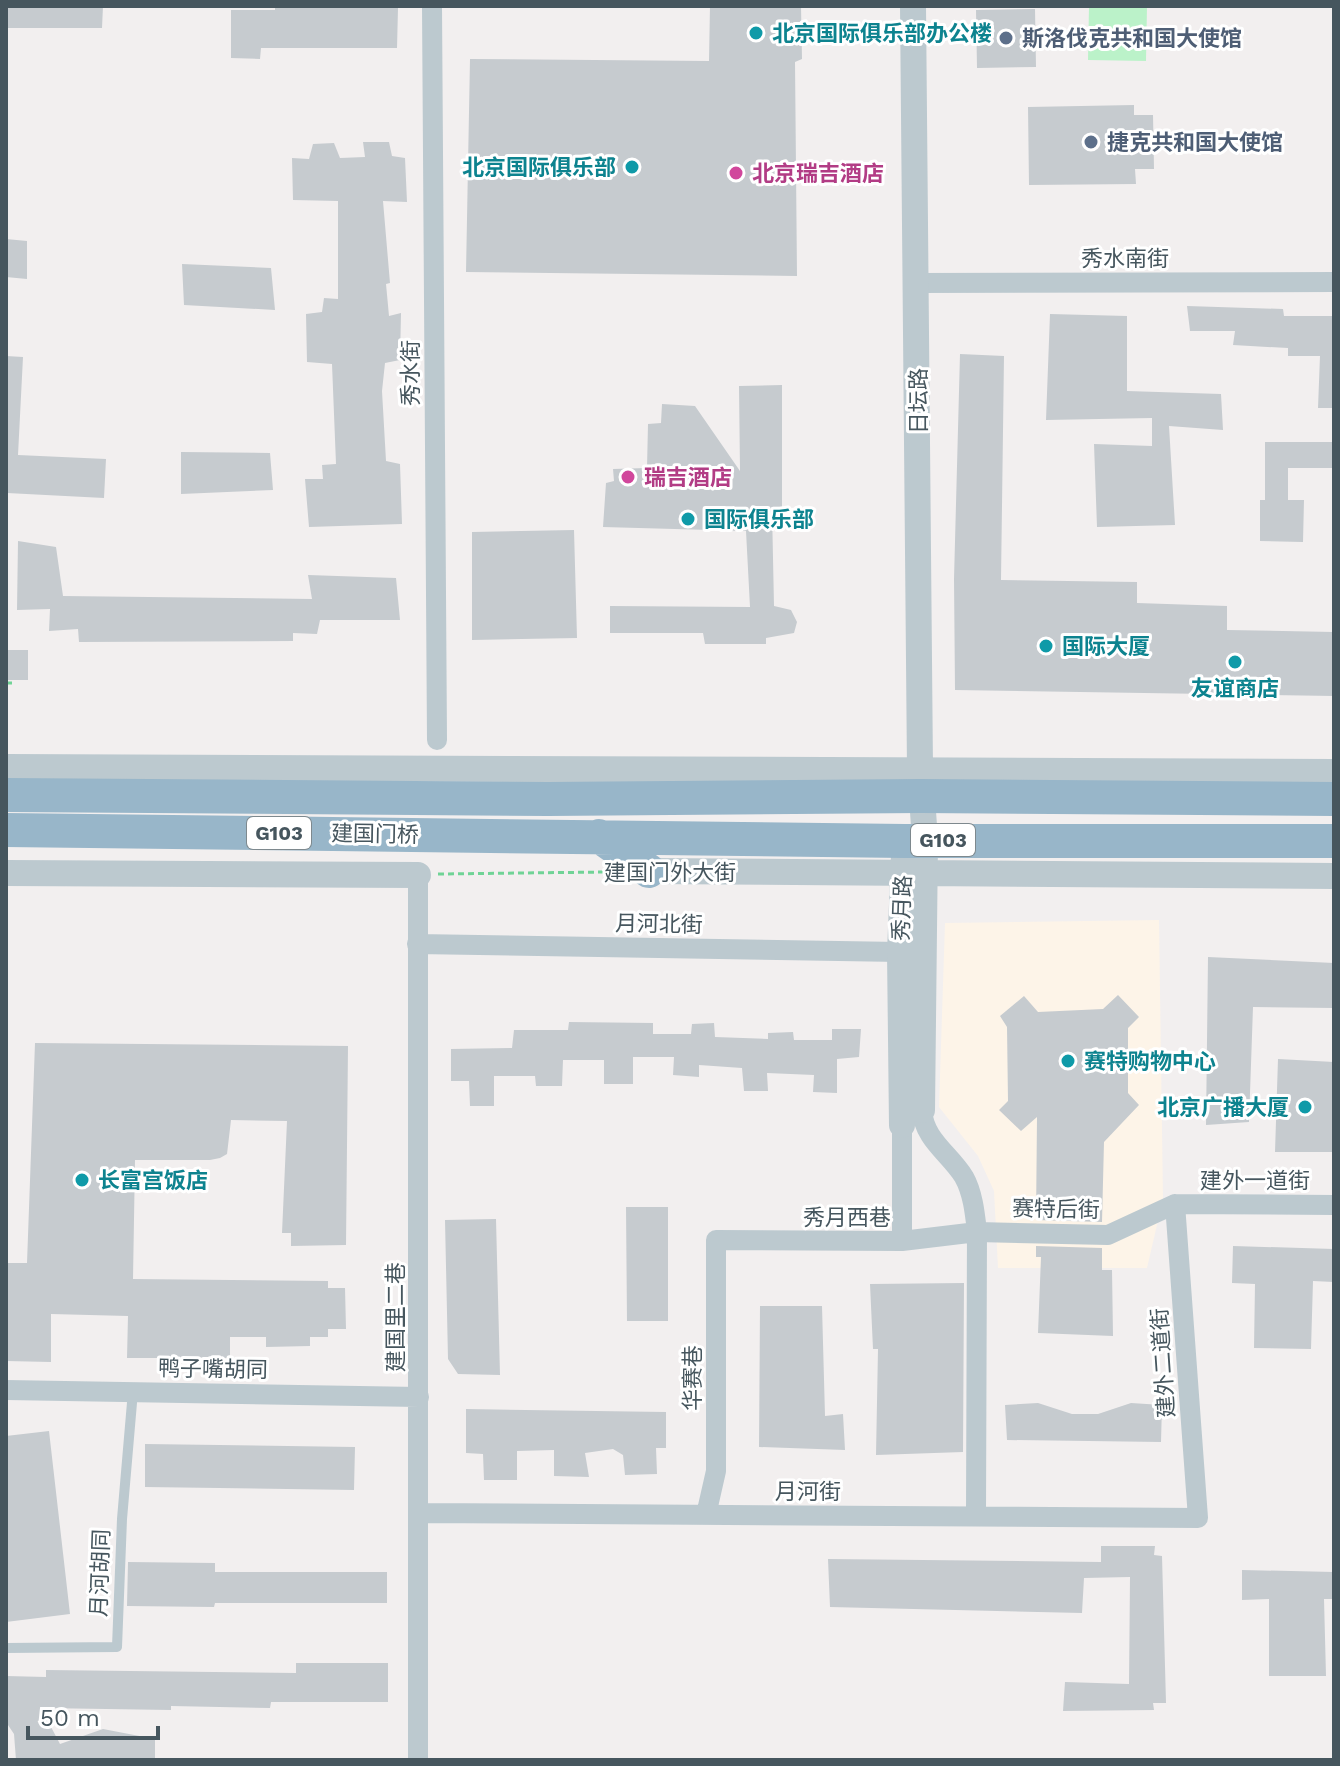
<svg xmlns="http://www.w3.org/2000/svg" width="1340" height="1766" font-family="'Work Sans','Noto Sans SC',sans-serif">
	<style>
		.commercial { fill: #fdf4e8 }
		.green { fill: #bbf2c9 }
		.building { fill: #c6cbcf }
		.lines { fill: none; stroke-linecap: round; stroke-linejoin: round }
		.path { stroke: #70d396; stroke-width: 3; stroke-dasharray: 6 4; stroke-linecap: butt }
		.service { stroke: #bcc9cf; stroke-width: 10 }
		.minor { stroke: #bcc9cf; stroke-width: 20 }
		.tertiary { stroke: #bcc9cf; stroke-width: 26 }
		.trunk { stroke: #98b6c9; stroke-width: 34 }
		.culture-dot { fill: #0f9aa8; stroke: #fff; stroke-width: 3 }
		.service-dot { fill: #5c6f8a; stroke: #fff; stroke-width: 3 }
		.hotel-dot { fill: #d1479c; stroke: #fff; stroke-width: 3 }
		.labels { text-anchor: middle; dominant-baseline: central; stroke-width: 6; stroke-linejoin: round; paint-order: stroke }
		.shield { fill: #fff; stroke: #7e898e; stroke-width: 2 }
		.shield-label { font-size: 20px; font-weight: bold; fill: #46565e }
		.culture-label { font-size: 22px; font-weight: bold; fill: #0d838f; stroke: #fff; text-anchor: start }
		.service-label { font-size: 22px; font-weight: bold; fill: #4e5e75; stroke: #fff; text-anchor: start }
		.hotel-label { font-size: 22px; font-weight: bold; fill: #b23c85; stroke: #fff; text-anchor: start }
		.street-label { font-size: 22px; fill: #46565e; stroke: #fff }
	</style>
	<rect width="100%" height="100%" fill="#f2efef"/>
	<path class="commercial" d="M1159,920L1163,1199L1147,1268H998L994,1191L978,1156L939,1107L945,923Z"/>
	<path class="green" d="M1089,6H1147L1146,61L1088,60Z"/>
	<path class="building" d="M7,6H103L102,28H8Z
		M275,6L398,8L397,48H261L260,59L231,58V10H275Z
		M710,6H801L802,59L795,62L797,276L466,272L470,59L709,61Z
		M1035,9L1036,67L977,68L976,10Z
		M1134,105V115H1153L1154,169H1135L1136,184L1029,185L1028,107Z
		M363,142H389L392,156L405,158L407,202L383,201L390,283L386,284L389,316L401,313L400,360L385,363L382,391L386,461L400,464L402,524L309,527L305,479H323L322,465L336,464L332,364L307,362L306,314L322,312L324,298L338,299V201L293,200L292,158L309,159L313,144L334,143L340,158L365,157Z
		M6,239L27,241V279L6,277Z
		M182,264L271,268L275,310L184,305Z
		M1187,306L1283,309L1284,316H1334V408H1318L1320,356H1288V348L1233,345L1235,331H1190Z
		M1050,314L1127,316V391L1221,394L1223,430L1169,426L1175,525L1097,527L1094,444L1152,446V418L1046,420Z
		M960,354L1004,356L1001,580L1137,582V603L1227,606V630L1334,632V696L955,690L954,579Z
		M6,356L23,357L18,455L106,459L104,498L7,493Z
		M782,385V510H772L774,606L791,610L797,622L794,633L766,638V644H705L703,633H610V606L750,607L746,531L603,527L606,483L614,481L613,469L647,468L648,424L661,423L662,404L695,406L740,471L739,386Z
		M1265,442H1334V468H1288V500H1304L1303,542L1260,541V500H1265Z
		M181,452L270,453L273,490L181,494Z
		M574,530L577,638L472,640V532Z
		M18,541L56,547L63,596L312,599L308,575L396,578L400,620H320L317,634L293,633V641L79,642L78,629L49,631L50,609L17,610Z
		M6,650H28V680H6Z
		M1208,957L1334,963V1008L1253,1007L1249,1122L1206,1125Z
		M1118,995L1139,1017L1128,1028V1093L1139,1105L1104,1142L1102,1222L1036,1220L1037,1117L1021,1131L999,1110L1008,1101L1007,1027L1000,1016L1024,996L1038,1012L1103,1009Z
		M569,1022L653,1023V1034H691L692,1024L714,1023L715,1037L768,1039V1033L793,1032L794,1040H832V1029H861L859,1057L837,1059V1093L813,1092L814,1075L767,1073L768,1091H744L742,1068L699,1065V1077L673,1075L674,1057H633V1084H604V1060H563L562,1086H536L535,1076H494V1106H470L469,1081H451V1049L512,1048L514,1030H568Z
		M35,1043L348,1046L346,1245L291,1246V1233H282L287,1121L231,1120L227,1154L220,1158L210,1160H135L133,1279L328,1281V1288H345L346,1329H328V1337H310V1346L266,1347V1337H230V1358H127L128,1316L51,1314V1362L6,1361V1263H27Z
		M1278,1059L1334,1062V1152H1275Z
		M626,1207H668V1321H627Z
		M496,1219L500,1375L458,1374L448,1359L445,1220Z
		M1036,1246L1102,1248V1270H1112L1113,1336L1038,1333L1041,1257H1036Z
		M1233,1246L1334,1249V1282L1313,1281L1311,1349L1254,1348L1255,1284L1232,1283Z
		M964,1283L963,1452L876,1455L878,1349H873L870,1284Z
		M760,1306H822L825,1416L843,1414L845,1450L759,1447Z
		M1038,1403L1072,1414H1098L1131,1403L1162,1405L1161,1442L1007,1440L1005,1405Z
		M466,1409L666,1412V1448H656L657,1474L625,1475L623,1455L613,1449L585,1453L589,1477L554,1476V1450L517,1451V1480H484L483,1454L466,1453Z
		M49,1431L70,1614L6,1622V1436Z
		M145,1444L355,1447L354,1490L145,1487Z
		M1101,1546H1155L1154,1555L1162,1556L1166,1703H1153L1154,1710L1063,1711L1065,1682L1129,1684L1130,1577L1084,1578L1082,1613L830,1607L828,1559L1101,1562Z
		M128,1562L215,1563V1572H387V1603H215L214,1607L127,1606Z
		M1242,1570L1334,1572V1599H1324L1326,1676H1269V1599L1242,1600Z
		M296,1663H388V1702H271L270,1708L171,1706V1710L41,1708L60,1744L103,1729L155,1739V1760H16L14,1734L6,1722V1676L46,1677V1670L296,1673Z"/>
	<g class="lines">
		<path class="path" d="M6,683H13
			M438,874L606,872"/>
		<path class="service" d="M6,1648L117,1647L122,1519L133,1391"/>
		<path class="minor" d="M432,6L437,740
			M917,283L1334,282
			M417,944L900,952
			M922,1110C924,1140 949,1153 964,1177C973,1193 975,1214 977,1232L976,1515
			M902,1125V1241
			M6,1390L419,1397
			M419,1513L1198,1518L1175,1204
			M706,1515L716,1471V1240L902,1241L977,1232L1108,1235L1175,1204L1334,1205
			M418,1760V875"/>
		<path class="tertiary" d="M913,6L920,769L925,840L922,1110
			M6,767L1334,772
			M649,871L1334,876
			M6,873L418,875
			M902,1125L900,952L904,856"/>
		<path class="trunk" d="M6,795L548,799L921,796L1334,799
			M6,830L905,841H1334
			M599,836L649,871"/>
	</g>
	<g class="culture-dot">
		<circle cx="756" cy="33" r="8"/>
		<circle cx="632" cy="167" r="8"/>
		<circle cx="688" cy="519" r="8"/>
		<circle cx="1046" cy="646" r="8"/>
		<circle cx="1235" cy="662" r="8"/>
		<circle cx="1068" cy="1061" r="8"/>
		<circle cx="1305" cy="1107" r="8"/>
		<circle cx="82" cy="1180" r="8"/>
	</g>
	<g class="service-dot">
		<circle cx="1006" cy="38" r="8"/>
		<circle cx="1091" cy="142" r="8"/>
	</g>
	<g class="hotel-dot">
		<circle cx="736" cy="173" r="8"/>
		<circle cx="628" cy="477" r="8"/>
	</g>
	<g class="labels">
		<g class="shield">
			<rect x="247" y="817" width="64" height="32" rx="6"/>
			<rect x="911" y="824" width="64" height="32" rx="6"/>
		</g>
		<g class="shield-label">
			<text x="279" y="833">G103</text>
			<text x="943" y="840">G103</text>
		</g>
		<g class="culture-label">
			<text x="772" y="33">北京国际俱乐部办公楼</text>
			<text x="616" y="167" text-anchor="end">北京国际俱乐部</text>
			<text x="704" y="519">国际俱乐部</text>
			<text x="1062" y="646">国际大厦</text>
			<text x="1235" y="688" text-anchor="middle">友谊商店</text>
			<text x="1084" y="1061">赛特购物中心</text>
			<text x="1289" y="1107" text-anchor="end">北京广播大厦</text>
			<text x="98" y="1180">长富宫饭店</text>
		</g>
		<g class="service-label">
			<text x="1022" y="38">斯洛伐克共和国大使馆</text>
			<text x="1107" y="142">捷克共和国大使馆</text>
		</g>
		<g class="hotel-label">
			<text x="752" y="173">北京瑞吉酒店</text>
			<text x="644" y="477">瑞吉酒店</text>
		</g>
		<g class="street-label">
			<text x="1125" y="258">秀水南街</text>
			<text transform="translate(410 373) rotate(-90)">秀水街</text>
			<text transform="translate(918 401) rotate(-90)">日坛路</text>
			<text transform="translate(375 834) rotate(1)">建国门桥</text>
			<text x="670" y="872">建国门外大街</text>
			<text transform="translate(902 908) rotate(-88)">秀月路</text>
			<text transform="translate(659 924) rotate(1)">月河北街</text>
			<text x="1255" y="1180">建外一道街</text>
			<text transform="translate(1056 1209) rotate(1)">赛特后街</text>
			<text x="847" y="1217">秀月西巷</text>
			<text transform="translate(395 1317) rotate(-90)">建国里二巷</text>
			<text transform="translate(1163 1363) rotate(-94)">建外二道街</text>
			<text transform="translate(213 1369) rotate(1)">鸭子嘴胡同</text>
			<text transform="translate(692 1378) rotate(-90)">华赛巷</text>
			<text x="808" y="1491">月河街</text>
			<text transform="translate(100 1573) rotate(-88)">月河胡同</text>
		</g>
	</g>
	<rect width="1340" height="1766" fill="none" stroke="#46565e" stroke-width="16"/>
	<path d="M28 1726v12h130v-12" fill="none" stroke="#46565e" stroke-width="4"/>
	<text x="40" y="1726" font-size="24" fill="#46565e" stroke="#ffffff" stroke-width="6" paint-order="stroke">50 m</text>
</svg>
